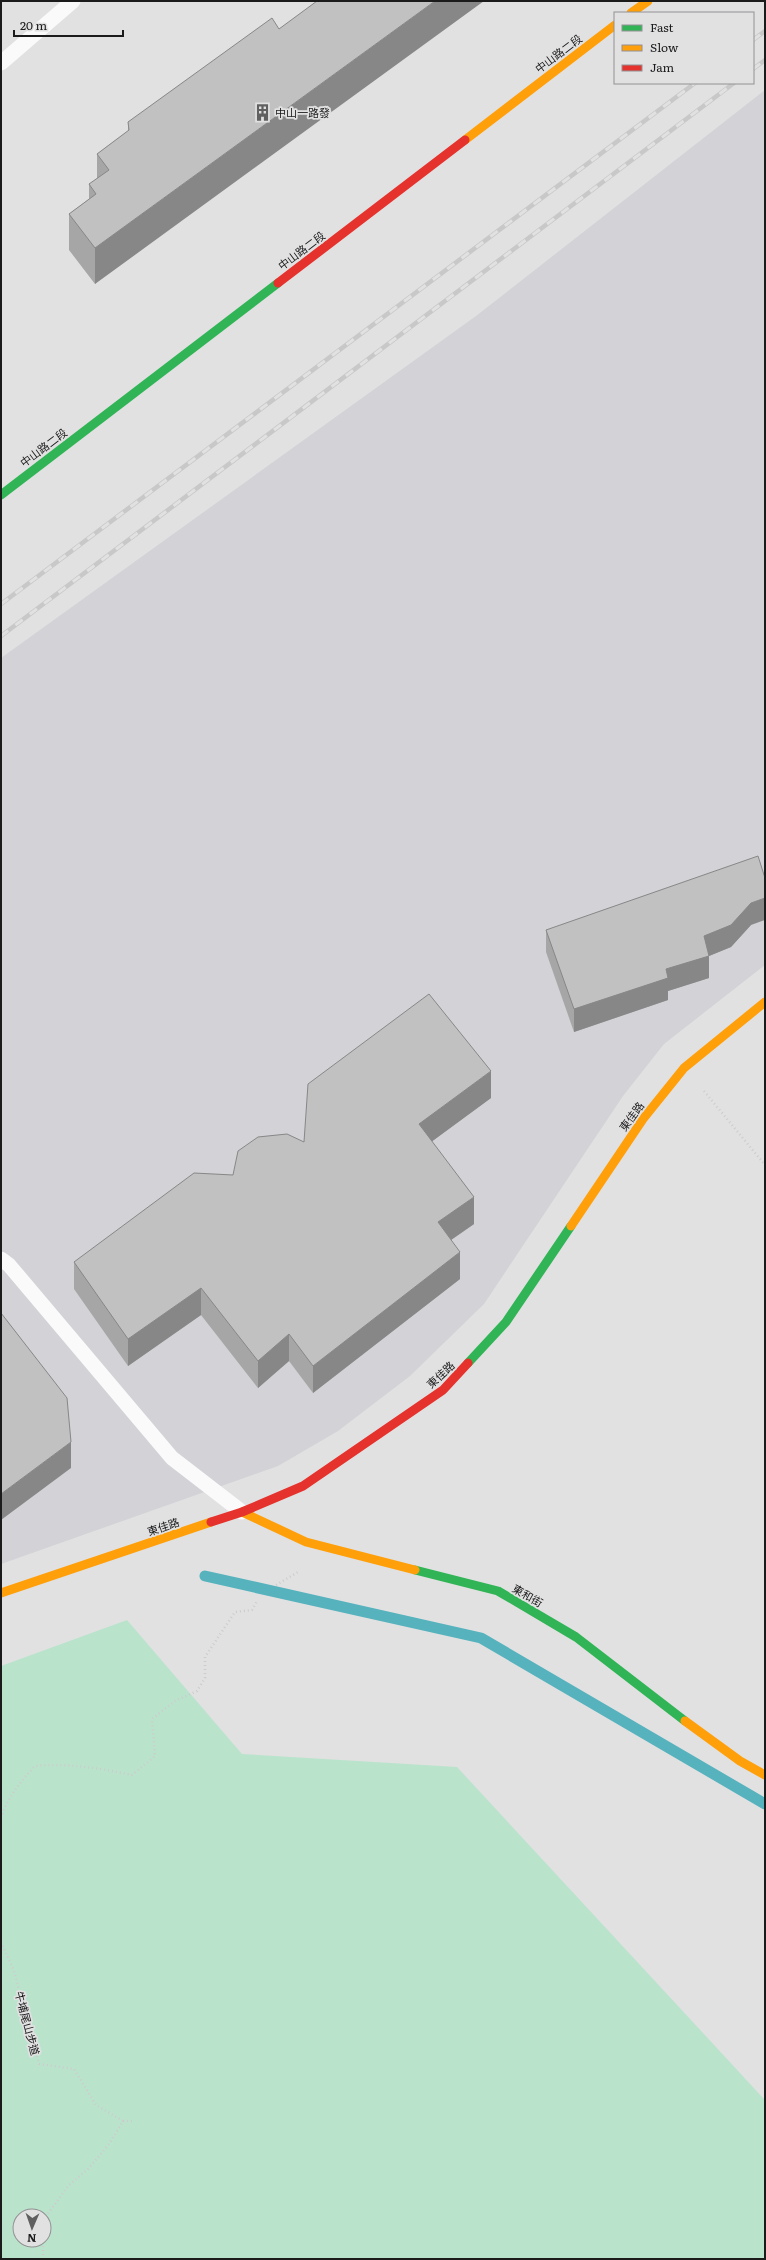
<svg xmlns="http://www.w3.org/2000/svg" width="766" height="2260" font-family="Literata,'Noto Sans TC',serif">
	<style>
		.built { fill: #d2d2d7 }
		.green { fill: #bae3cc; fill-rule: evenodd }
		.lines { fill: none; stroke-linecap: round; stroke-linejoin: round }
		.stream { stroke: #56b2bd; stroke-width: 11 }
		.path { stroke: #ccc; stroke-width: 2.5; stroke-dasharray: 1 3; stroke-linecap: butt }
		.lane { stroke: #fafafb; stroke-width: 15 }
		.fast { stroke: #30b455; stroke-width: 9 }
		.slow { stroke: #ff9f0a; stroke-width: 9 }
		.jam { stroke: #e5322d; stroke-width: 9 }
		.rail-casing { stroke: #c8c8c8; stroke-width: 4.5 }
		.rail { stroke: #e1e1e2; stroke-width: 3; stroke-dasharray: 9; stroke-linecap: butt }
		.wall { fill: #a6a6a7 }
		.shaded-wall { fill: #878788 }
		.building { fill: #c1c1c2; stroke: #878788 }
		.labels { text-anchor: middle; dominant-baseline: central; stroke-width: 3.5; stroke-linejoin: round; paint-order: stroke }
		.street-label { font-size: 11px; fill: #1b1b1c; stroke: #e1e1e2 }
		.poi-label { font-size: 11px; fill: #1b1b1c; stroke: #e1e1e2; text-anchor: start }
	</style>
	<rect width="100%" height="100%" fill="#e1e1e2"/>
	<path class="built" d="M765,90V965L664,1044L623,1096L484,1304L410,1376L338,1431L278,1466L1,1564V658L476,316Z"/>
	<path class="green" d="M127,1620L242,1754L457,1767L765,2100V2259H1V1666ZM20,2216H44V2240H20Z"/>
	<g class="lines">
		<path class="stream" d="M205,1576L481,1638L765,1804"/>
		<path class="path" d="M704,1091L765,1165
			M276,1585L298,1572
			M1,1818C8,1797 20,1782 35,1766C68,1763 99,1768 132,1775L155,1756L152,1719L175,1701L197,1691L205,1678V1657L235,1612L252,1610L257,1601
			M1,1942L14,1971L39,2064L74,2069L96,2105L123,2121L109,2144L89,2168L68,2186L44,2219
			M123,2121H132
			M43,2259V2240"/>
		<path class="lane" d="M1,63L73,1
			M1,1259L9,1265L172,1458L242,1512"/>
		<path class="fast" d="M1,495L278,283
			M468,1363L506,1322L571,1226
			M415,1570L498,1591L576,1637L685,1721"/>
		<path class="slow" d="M631,13L648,1
			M465,140L615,25
			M571,1226L643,1119L684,1068L765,1002
			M242,1512L306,1542L415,1570
			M1,1593L211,1522
			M685,1721L740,1761L765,1775"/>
		<path class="jam" d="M278,283L465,140
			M211,1522L242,1512L303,1486L443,1390L468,1363"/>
		<defs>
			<path id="rail" d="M753,40L765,31
				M753,69L765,60
				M1,604L695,83
				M1,636L734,83"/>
		</defs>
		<use href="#rail" class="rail-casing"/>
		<use href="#rail" class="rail"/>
	</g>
	<path class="wall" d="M279,29L95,284L69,250V214L89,199V184L97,179V154L128,131V122Z
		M751,925L731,947L709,956V978L668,991V1000L574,1032L546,952V930Z
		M491,1098L432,1141L474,1224L451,1240L460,1279L313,1393L289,1361L258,1388L201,1315L128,1366L74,1289V1262L233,1175L304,1142Z"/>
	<path class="shaded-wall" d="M435,1H484L95,284V248Z
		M765,898V920L751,925L731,947L709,956V978L668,991V1000L574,1032V1009L666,969L704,936L751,903Z
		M491,1071V1098L419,1151V1124Z
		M474,1197V1224L438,1249V1222Z
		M460,1252V1279L313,1393V1366Z
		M201,1288V1315L128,1366V1339Z
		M289,1334V1361L258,1388V1361Z
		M71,1442V1468L1,1520V1494Z"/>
	<path class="building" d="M317,1H435L95,248L69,214L96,194L89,184L109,170L97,154L129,130L128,122L272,18L279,29Z
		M758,856L765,878V898L751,903L731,925L704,936L709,956L666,969L668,978L574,1009L546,930Z
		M429,994L491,1071L419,1124L474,1197L438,1222L460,1252L313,1366L289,1334L258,1361L201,1288L128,1339L74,1262L194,1173L233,1175L238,1151L258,1137L287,1134L304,1142L308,1084Z
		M1,1313L67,1398L71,1442L1,1494Z"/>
	<defs>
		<symbol id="building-bare" viewBox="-9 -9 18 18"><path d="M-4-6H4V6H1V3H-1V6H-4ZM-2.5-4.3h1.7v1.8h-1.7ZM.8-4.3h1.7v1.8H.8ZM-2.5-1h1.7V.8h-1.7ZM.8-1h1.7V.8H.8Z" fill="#606061" stroke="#e1e1e2" stroke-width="2.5" paint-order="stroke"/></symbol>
	</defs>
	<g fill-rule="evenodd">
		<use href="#building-bare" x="250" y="100" width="25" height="25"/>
	</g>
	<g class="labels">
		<g class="street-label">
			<text transform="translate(558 53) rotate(-37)">中山路二段</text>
			<text transform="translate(301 250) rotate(-37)">中山路二段</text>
			<text transform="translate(43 447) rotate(-37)">中山路二段</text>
			<text transform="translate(631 1116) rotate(-54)">東佳路</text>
			<text transform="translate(440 1374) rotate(-43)">東佳路</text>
			<text transform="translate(163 1526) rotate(-19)">東佳路</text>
			<text transform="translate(528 1595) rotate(30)">東和街</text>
			<text transform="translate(28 2023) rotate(75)">牛埔尾山步道</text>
		</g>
		<g class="poi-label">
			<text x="275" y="112">中山一路發</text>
		</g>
	</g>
	<rect width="766" height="2260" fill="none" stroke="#1b1b1c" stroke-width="4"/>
	<rect x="614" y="12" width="140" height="72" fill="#e1e1e2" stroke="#929293"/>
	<rect x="622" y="25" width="20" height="6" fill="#30b455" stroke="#929293"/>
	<text x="650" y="32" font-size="12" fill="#1b1b1c">Fast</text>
	<rect x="622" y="45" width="20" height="6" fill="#ff9f0a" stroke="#929293"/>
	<text x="650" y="52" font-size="12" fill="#1b1b1c">Slow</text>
	<rect x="622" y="65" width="20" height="6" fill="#e5322d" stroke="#929293"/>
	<text x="650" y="72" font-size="12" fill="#1b1b1c">Jam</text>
	<g transform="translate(32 2228) rotate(182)"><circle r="19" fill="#e1e1e2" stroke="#929293"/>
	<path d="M0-3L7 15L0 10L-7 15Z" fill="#606061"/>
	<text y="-6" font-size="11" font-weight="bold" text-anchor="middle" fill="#1b1b1c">N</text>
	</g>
	<path d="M14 30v6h109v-6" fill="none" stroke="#1b1b1c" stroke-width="2"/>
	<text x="20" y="30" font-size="12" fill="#1b1b1c" stroke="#e1e1e2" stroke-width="3" paint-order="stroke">20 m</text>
</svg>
